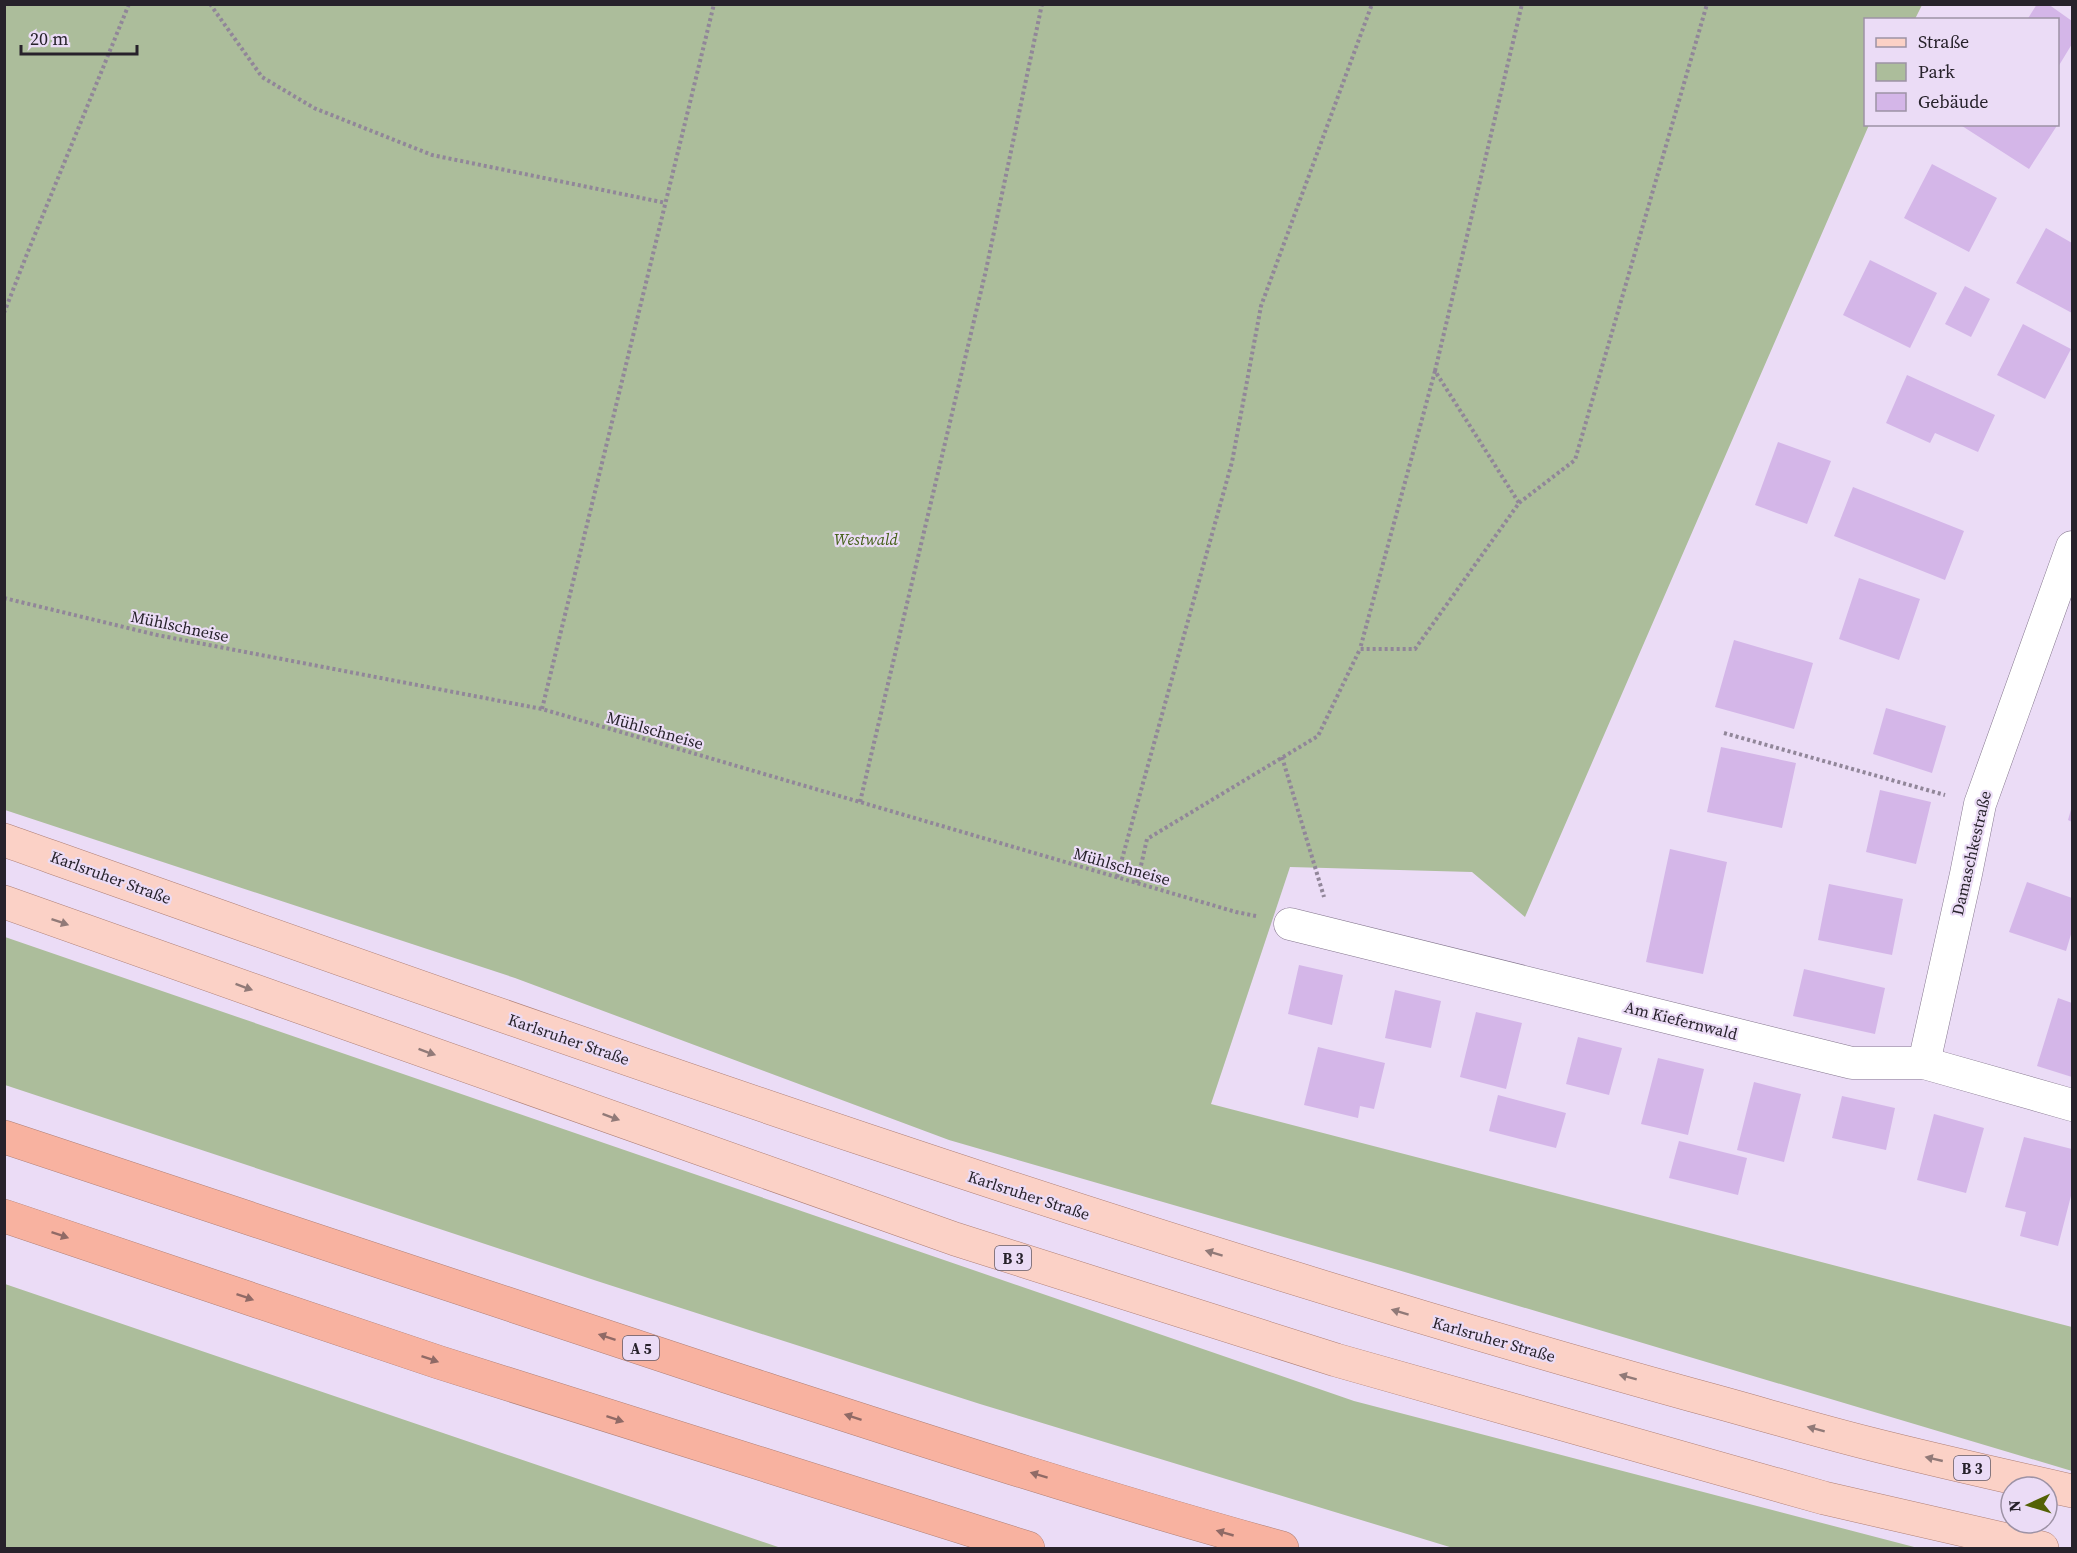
<svg xmlns="http://www.w3.org/2000/svg" width="2077" height="1553" font-family="'Source Serif 4',serif">
	<style>
		.green { fill: #acbd9b }
		.building { fill: #d4b6e8 }
		.lines { fill: none; stroke-linecap: round; stroke-linejoin: round }
		.street-casing { stroke: #84768d; stroke-width: 33 }
		.primary-casing { stroke: #af8077; stroke-width: 34 }
		.highway-casing { stroke: #af8077; stroke-width: 34 }
		.path { stroke: #918699; stroke-width: 4; stroke-dasharray: 3 3; stroke-linecap: butt }
		.street { stroke: #fff; stroke-width: 32 }
		.primary { stroke: #fbd1c6; stroke-width: 33 }
		.highway { stroke: #f8b2a0; stroke-width: 33 }
		.oneway { fill: #917a78 }
		.oneway2 { fill: #906a66 }
		.labels { text-anchor: middle; dominant-baseline: central; stroke-width: 4.5; stroke-linejoin: round; paint-order: stroke }
		.shield { fill: #ebdcf6; stroke: #625a68; stroke-width: 1.5 }
		.shield-label { font-size: 15px; font-weight: bold; fill: #27222b }
		.park-label { font-size: 16px; font-style: italic; fill: #425f15; stroke: #ebdcf6 }
		.street-label { font-size: 16px; fill: #27222b; stroke: #ebdcf6 }
	</style>
	<rect width="100%" height="100%" fill="#ebdcf6"/>
	<path class="green" d="M4,5H1922L1915,19L1866,20V124L1869,125L1525,917L1472,872L1290,867L1211,1104L2072,1327V1471L1398,1270L949,1140L515,978L5,810Z
		M5,937L1354,1401L1918,1548H1453L980,1404L597,1281L5,1085Z
		M4,1284H5L781,1548H5Z"/>
	<path class="building" d="M2037,4H2048L2072,21V44L2058,67V20H2027Z
		M1959,124H2058L2029,169Z
		M1932,164L1997,198L1969,252L1904,218Z
		M2046,228L2072,243V313L2016,283Z
		M1870,260L1937,293L1910,348L1843,315Z
		M1965,286L1990,299L1971,337L1945,324Z
		M2023,324L2071,349L2045,399L1997,375Z
		M1907,375L1995,415L1978,452L1935,433L1930,443L1886,423Z
		M1778,442L1831,461L1807,524L1755,505Z
		M1853,487L1964,531L1945,580L1834,536Z
		M1859,578L1920,599L1899,660L1839,639Z
		M1734,640L1813,663L1794,729L1715,707Z
		M1886,708L1946,726L1932,773L1873,754Z
		M1721,747L1796,763L1782,828L1707,812Z
		M1880,790L1931,802L1916,864L1866,852Z
		M2072,806V822L2068,820Z
		M1670,849L1727,862L1703,974L1646,962Z
		M2027,882L2072,898V931L2066,951L2009,932Z
		M1829,884L1903,899L1892,955L1818,940Z
		M1299,965L1343,975L1332,1025L1288,1014Z
		M1804,969L1885,988L1875,1034L1793,1016Z
		M1395,990L1441,1001L1431,1048L1385,1038Z
		M2058,998L2072,1003V1077L2037,1066Z
		M1476,1012L1522,1023L1506,1089L1460,1077Z
		M1578,1037L1622,1048L1609,1095L1566,1084Z
		M1318,1047L1385,1063L1374,1109L1360,1106L1358,1118L1304,1105Z
		M1658,1058L1704,1069L1688,1135L1641,1124Z
		M1754,1082L1801,1094L1784,1162L1737,1150Z
		M1498,1095L1566,1113L1556,1148L1489,1131Z
		M1842,1096L1895,1108L1886,1150L1832,1138Z
		M1934,1114L1984,1128L1966,1193L1917,1180Z
		M2024,1137L2072,1149V1192L2058,1246L2020,1236L2026,1212L2005,1207Z
		M1679,1141L1747,1158L1738,1195L1669,1178Z"/>
	<g class="lines">
		<defs>
			<path id="street" d="M1290,924L1852,1063H1924L2072,1105
				M1924,1063L1966,874L1980,804L2072,547"/>
			<path id="primary" d="M4,840C563,1038 1121,1237 1692,1395C1752,1411 1811,1429 1871,1444C1938,1461 2005,1476 2072,1491
				M4,902L955,1239L1336,1360L1824,1498L2042,1548"/>
			<path id="highway" d="M4,1137C254,1220 503,1304 753,1385C929,1442 1104,1499 1282,1548
				M4,1216L438,1362L1028,1548"/>
		</defs>
		<use href="#street" class="street-casing"/>
		<use href="#primary" class="primary-casing"/>
		<use href="#highway" class="highway-casing"/>
		<path class="path" d="M210,4L262,77L314,108L432,155L666,203
			M4,313L27,254L129,4
			M1435,371L1522,4
			M1519,503L1575,460L1707,4
			M4,598L157,635L542,709L1236,912L1256,916
			M542,709L714,4
			M1724,733L1945,795
			M1282,757L1324,897
			M860,802L986,270L1042,4
			M1117,877L1232,462L1261,306L1372,4
			M1137,883L1147,839L1318,736L1360,649H1415L1519,503L1435,371L1360,649"/>
		<use href="#street" class="street"/>
		<use href="#primary" class="primary"/>
		<use href="#highway" class="highway"/>
	</g>
	<defs><path id="oneway-solid" d="M-6-.8H1V-3.2L6.5 0L1 3.2V.8H-6Z" transform="scale(1.5)"/></defs>
	<g class="oneway">
		<use href="#oneway-solid" transform="translate(60 922) rotate(19)"/>
		<use href="#oneway-solid" transform="translate(244 987) rotate(20)"/>
		<use href="#oneway-solid" transform="translate(427 1052) rotate(20)"/>
		<use href="#oneway-solid" transform="translate(611 1117) rotate(20)"/>
		<use href="#oneway-solid" transform="translate(1214 1253) rotate(-163)"/>
		<use href="#oneway-solid" transform="translate(1400 1312) rotate(-163)"/>
		<use href="#oneway-solid" transform="translate(1628 1377) rotate(-165)"/>
		<use href="#oneway-solid" transform="translate(1816 1429) rotate(-165)"/>
		<use href="#oneway-solid" transform="translate(1934 1459) rotate(-167)"/>
	</g>
	<g class="oneway2">
		<use href="#oneway-solid" transform="translate(60 1235) rotate(19)"/>
		<use href="#oneway-solid" transform="translate(245 1297) rotate(19)"/>
		<use href="#oneway-solid" transform="translate(607 1337) rotate(-162)"/>
		<use href="#oneway-solid" transform="translate(430 1359) rotate(19)"/>
		<use href="#oneway-solid" transform="translate(853 1417) rotate(-162)"/>
		<use href="#oneway-solid" transform="translate(615 1419) rotate(18)"/>
		<use href="#oneway-solid" transform="translate(1039 1475) rotate(-163)"/>
		<use href="#oneway-solid" transform="translate(1225 1533) rotate(-164)"/>
	</g>
	<g class="labels">
		<g class="shield">
			<rect x="995" y="1246" width="36" height="24" rx="4.5"/>
			<rect x="623" y="1336" width="36" height="24" rx="4.5"/>
			<rect x="1954" y="1456" width="36" height="24" rx="4.5"/>
		</g>
		<g class="shield-label">
			<text x="1013" y="1258">B 3</text>
			<text x="641" y="1348">A 5</text>
			<text x="1972" y="1468">B 3</text>
		</g>
		<g class="park-label">
			<text x="866" y="539">Westwald</text>
		</g>
		<g class="street-label">
			<text transform="translate(180 626) rotate(12)">Mühlschneise</text>
			<text transform="translate(655 730) rotate(16)">Mühlschneise</text>
			<text transform="translate(1971 853) rotate(-77)">Damaschkestraße</text>
			<text transform="translate(1122 866) rotate(16)">Mühlschneise</text>
			<text transform="translate(111 877) rotate(20)">Karlsruher Straße</text>
			<text transform="translate(1681 1020) rotate(14)">Am Kiefernwald</text>
			<text transform="translate(569 1039) rotate(19)">Karlsruher Straße</text>
			<text transform="translate(1029 1195) rotate(18)">Karlsruher Straße</text>
			<text transform="translate(1494 1339) rotate(16)">Karlsruher Straße</text>
		</g>
	</g>
	<rect width="2077" height="1553" fill="none" stroke="#27222b" stroke-width="12"/>
	<rect x="1864" y="18" width="195" height="108" fill="#ebdcf6" stroke="#9d92a5" stroke-width="1.5"/>
	<rect x="1876" y="38" width="30" height="9" fill="#fbd1c6" stroke="#9d92a5" stroke-width="1.5"/>
	<text x="1918" y="48" font-size="18" fill="#27222b">Straße</text>
	<rect x="1876" y="63" width="30" height="18" fill="#acbd9b" stroke="#9d92a5" stroke-width="1.5"/>
	<text x="1918" y="78" font-size="18" fill="#27222b">Park</text>
	<rect x="1876" y="93" width="30" height="18" fill="#d4b6e8" stroke="#9d92a5" stroke-width="1.5"/>
	<text x="1918" y="108" font-size="18" fill="#27222b">Gebäude</text>
	<g transform="translate(2029 1505) rotate(266)"><circle r="28" fill="#ebdcf6" stroke="#9d92a5" stroke-width="1.5"/>
	<path d="M0-4.5L10 22L0 15L-10 22Z" fill="#546205"/>
	<text y="-9" font-size="16" font-weight="bold" text-anchor="middle" fill="#27222b">N</text>
	</g>
	<path d="M21 45v9h116v-9" fill="none" stroke="#27222b" stroke-width="3"/>
	<text x="30" y="45" font-size="18" fill="#27222b" stroke="#ebdcf6" stroke-width="4.5" paint-order="stroke">20 m</text>
</svg>
